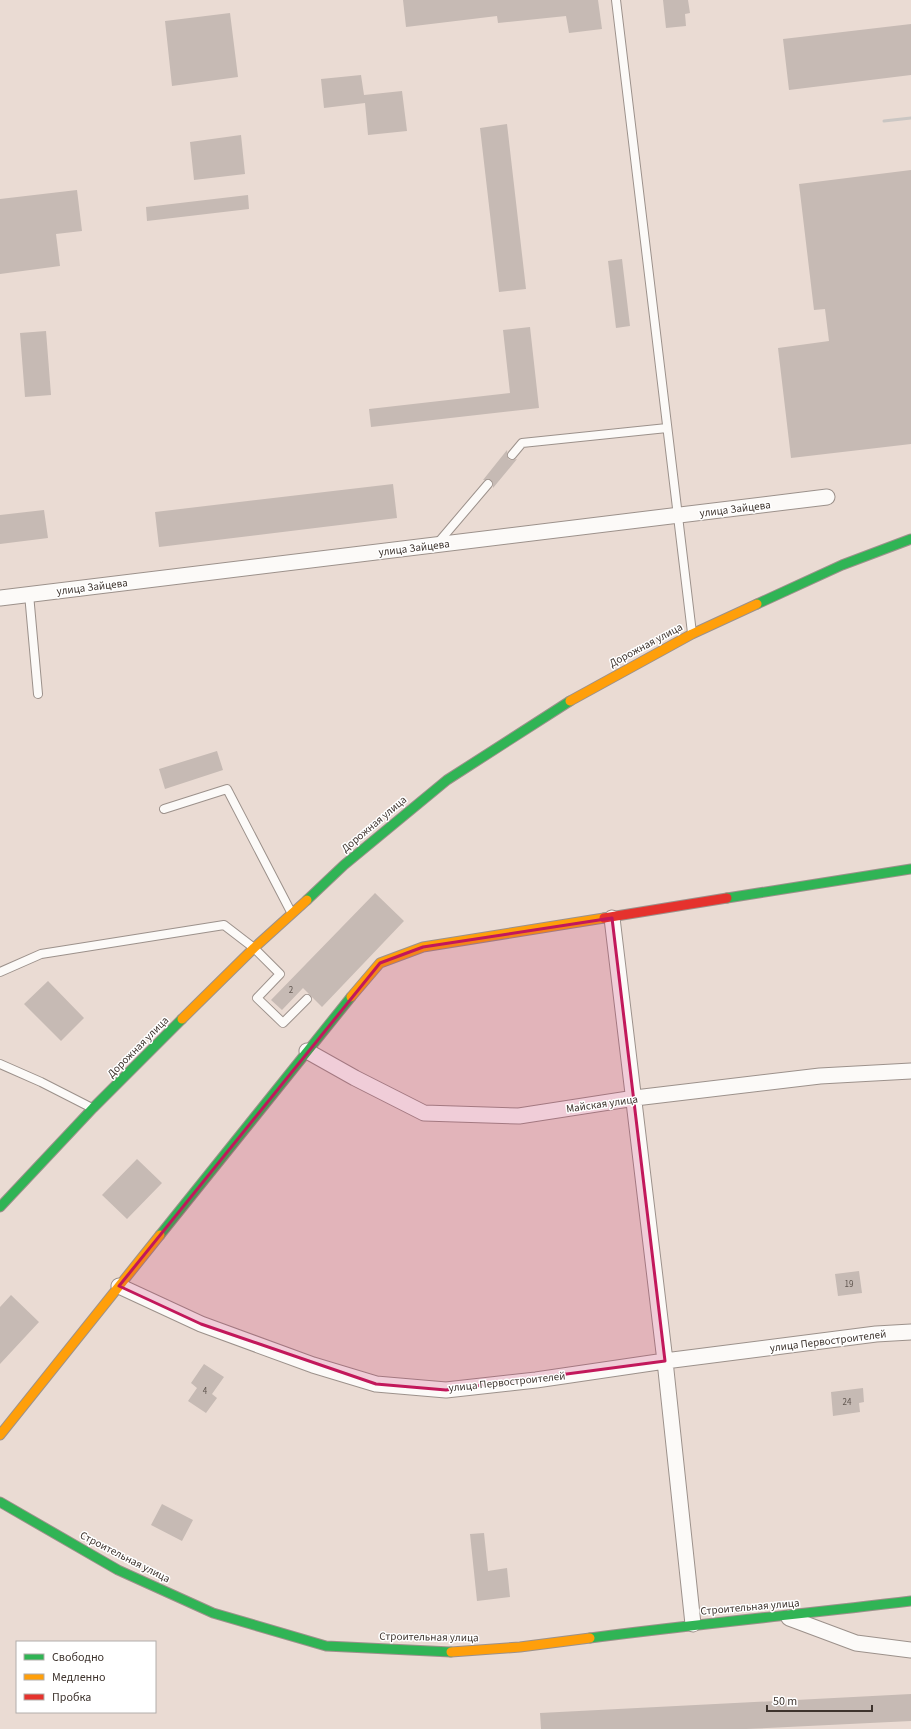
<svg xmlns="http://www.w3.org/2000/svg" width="911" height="1729" font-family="'Source Sans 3',sans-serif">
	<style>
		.building { fill: #c6bab4 }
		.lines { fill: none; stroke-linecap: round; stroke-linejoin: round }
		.lane-casing { stroke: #9c918b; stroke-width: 10 }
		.street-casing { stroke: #9c918b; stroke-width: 17 }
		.fast-casing { stroke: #9c918b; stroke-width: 11 }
		.slow-casing { stroke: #9c918b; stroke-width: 11 }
		.jam-casing { stroke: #9c918b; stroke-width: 11 }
		.lane { stroke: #fcfaf8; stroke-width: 8 }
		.street { stroke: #fcfaf8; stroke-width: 15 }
		.fast { stroke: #30b455; stroke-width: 9 }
		.slow { stroke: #ff9f0a; stroke-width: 9 }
		.jam { stroke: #e5322d; stroke-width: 9 }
		.rail { stroke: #cac6c3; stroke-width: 3 }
		.marked { fill: #c2185b; fill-opacity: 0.2; stroke: #c2185b; stroke-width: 3; stroke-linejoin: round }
		.labels { text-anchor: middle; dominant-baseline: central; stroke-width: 3; stroke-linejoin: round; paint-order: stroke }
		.number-label { font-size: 9px; fill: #605650 }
		.street-label { font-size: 11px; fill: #3e342e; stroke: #fff }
	</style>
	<rect width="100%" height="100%" fill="#eadbd3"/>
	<path class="building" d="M403,0H598L602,29L569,33L566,16L498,23L497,16L406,27Z
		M663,0H688L690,13L685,14L686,26L666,28Z
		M230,13L238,77L172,86L165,21Z
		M911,24V75L789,90L783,39Z
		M361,75L364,95L402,91L407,131L368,135L365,103L324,108L321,79Z
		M507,124L526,289L499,292L480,128Z
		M241,135L245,174L194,180L190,142Z
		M911,170V444L791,458L778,348L829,341L825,309L814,310L799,184Z
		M77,190L82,231L56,234L60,266L0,274V199Z
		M248,195L249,209L147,221L146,207Z
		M622,259L630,326L616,328L608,261Z
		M530,327L539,408L371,427L369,409L510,393L503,330Z
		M46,331L51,395L25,397L20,333Z
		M507,450L508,459L511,460L517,459L493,488V483L491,480H483Z
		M393,484L397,518L159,547L155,512Z
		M44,510L48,538L0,544V515Z
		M217,751L223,770L165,789L159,769Z
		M375,893L404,921L322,1007L303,988L282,1010L271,1000Z
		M48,981L84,1018L61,1041L24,1004Z
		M137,1159L162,1183L127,1219L102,1195Z
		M859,1271L862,1293L838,1296L835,1274Z
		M11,1295L39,1322L0,1364V1307Z
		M204,1364L224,1377L212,1394L217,1398L206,1413L188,1401L197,1388L191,1383Z
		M863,1388L864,1402L859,1403L860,1412L833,1416L831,1392Z
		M162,1504L193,1520L182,1541L151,1525Z
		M484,1533L488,1571L507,1568L510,1597L477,1601L470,1534Z
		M911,1694V1721L746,1729H541L540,1713Z"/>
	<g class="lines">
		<defs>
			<path id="lane" d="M616,0L692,633
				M512,455L522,443L667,428
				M437,544L488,484
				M29,594L38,694
				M164,809L227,789L291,912
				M0,972L41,954L224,925L254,948L280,974L257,998L283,1023L307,999
				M0,1064L41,1082L92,1108"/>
			<path id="street" d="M0,598L827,497
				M612,918L665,1361L693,1624
				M307,1051L355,1078L424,1113L519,1116L635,1098L820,1076L911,1071
				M119,1286L201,1324L313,1365L376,1384L446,1390L536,1380L665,1361L876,1334L911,1332
				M789,1618L856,1643L911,1650"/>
			<path id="fast" d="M757,604L842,565L911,539
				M727,898L911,869
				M307,900L344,865L447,780L570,701
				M0,1207L93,1108L182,1019
				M160,1235L351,997
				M0,1502L118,1570L213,1613L326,1646L451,1652
				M590,1638C697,1624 804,1614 911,1601"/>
			<path id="slow" d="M570,701L692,634L757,604
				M351,997L380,963L423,947L604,918
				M182,1019L254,948L307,900
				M0,1435L160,1235
				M451,1652L520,1647L590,1638"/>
			<path id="jam" d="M604,918L727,898"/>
		</defs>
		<use href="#lane" class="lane-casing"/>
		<use href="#street" class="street-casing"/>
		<use href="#fast" class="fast-casing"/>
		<use href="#slow" class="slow-casing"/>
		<use href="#jam" class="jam-casing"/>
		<use href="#lane" class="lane"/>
		<use href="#street" class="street"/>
		<use href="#fast" class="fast"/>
		<use href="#slow" class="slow"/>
		<use href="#jam" class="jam"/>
		<path class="rail" d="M884,121L911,118"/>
	</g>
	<path class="marked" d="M612,918L665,1361L446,1390L376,1384L201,1324L119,1286L380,963L423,947Z"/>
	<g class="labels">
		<g class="number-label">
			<text x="291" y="990">2</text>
			<text x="849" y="1284">19</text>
			<text x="205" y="1391">4</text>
			<text x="847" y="1402">24</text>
		</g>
		<g class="street-label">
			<text transform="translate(735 509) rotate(-7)">улица Зайцева</text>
			<text transform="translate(414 548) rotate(-7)">улица Зайцева</text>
			<text transform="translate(92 587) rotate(-7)">улица Зайцева</text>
			<text transform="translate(646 645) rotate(-28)">Дорожная улица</text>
			<text transform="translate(374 824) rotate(-40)">Дорожная улица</text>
			<text transform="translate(138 1047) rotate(-45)">Дорожная улица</text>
			<text transform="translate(602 1104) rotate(-8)">Майская улица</text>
			<text transform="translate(828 1341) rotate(-7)">улица Первостроителей</text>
			<text transform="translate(507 1382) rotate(-6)">улица Первостроителей</text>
			<text transform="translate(125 1557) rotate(27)">Строительная улица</text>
			<text transform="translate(750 1607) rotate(-5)">Строительная улица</text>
			<text transform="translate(429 1637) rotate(1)">Строительная улица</text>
		</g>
	</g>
	<rect x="16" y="1641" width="140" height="72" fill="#ffffff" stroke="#b2aeab"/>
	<rect x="24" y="1654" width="20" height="6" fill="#30b455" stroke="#b2aeab"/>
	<text x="52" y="1661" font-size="12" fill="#3e342e">Свободно</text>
	<rect x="24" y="1674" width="20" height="6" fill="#ff9f0a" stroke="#b2aeab"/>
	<text x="52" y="1681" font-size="12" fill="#3e342e">Медленно</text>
	<rect x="24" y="1694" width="20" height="6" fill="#e5322d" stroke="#b2aeab"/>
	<text x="52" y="1701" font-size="12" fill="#3e342e">Пробка</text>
	<path d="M767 1705v6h105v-6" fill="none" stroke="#3e342e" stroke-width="2"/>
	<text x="773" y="1705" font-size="12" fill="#3e342e" stroke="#ffffff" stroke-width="3" paint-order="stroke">50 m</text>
</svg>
